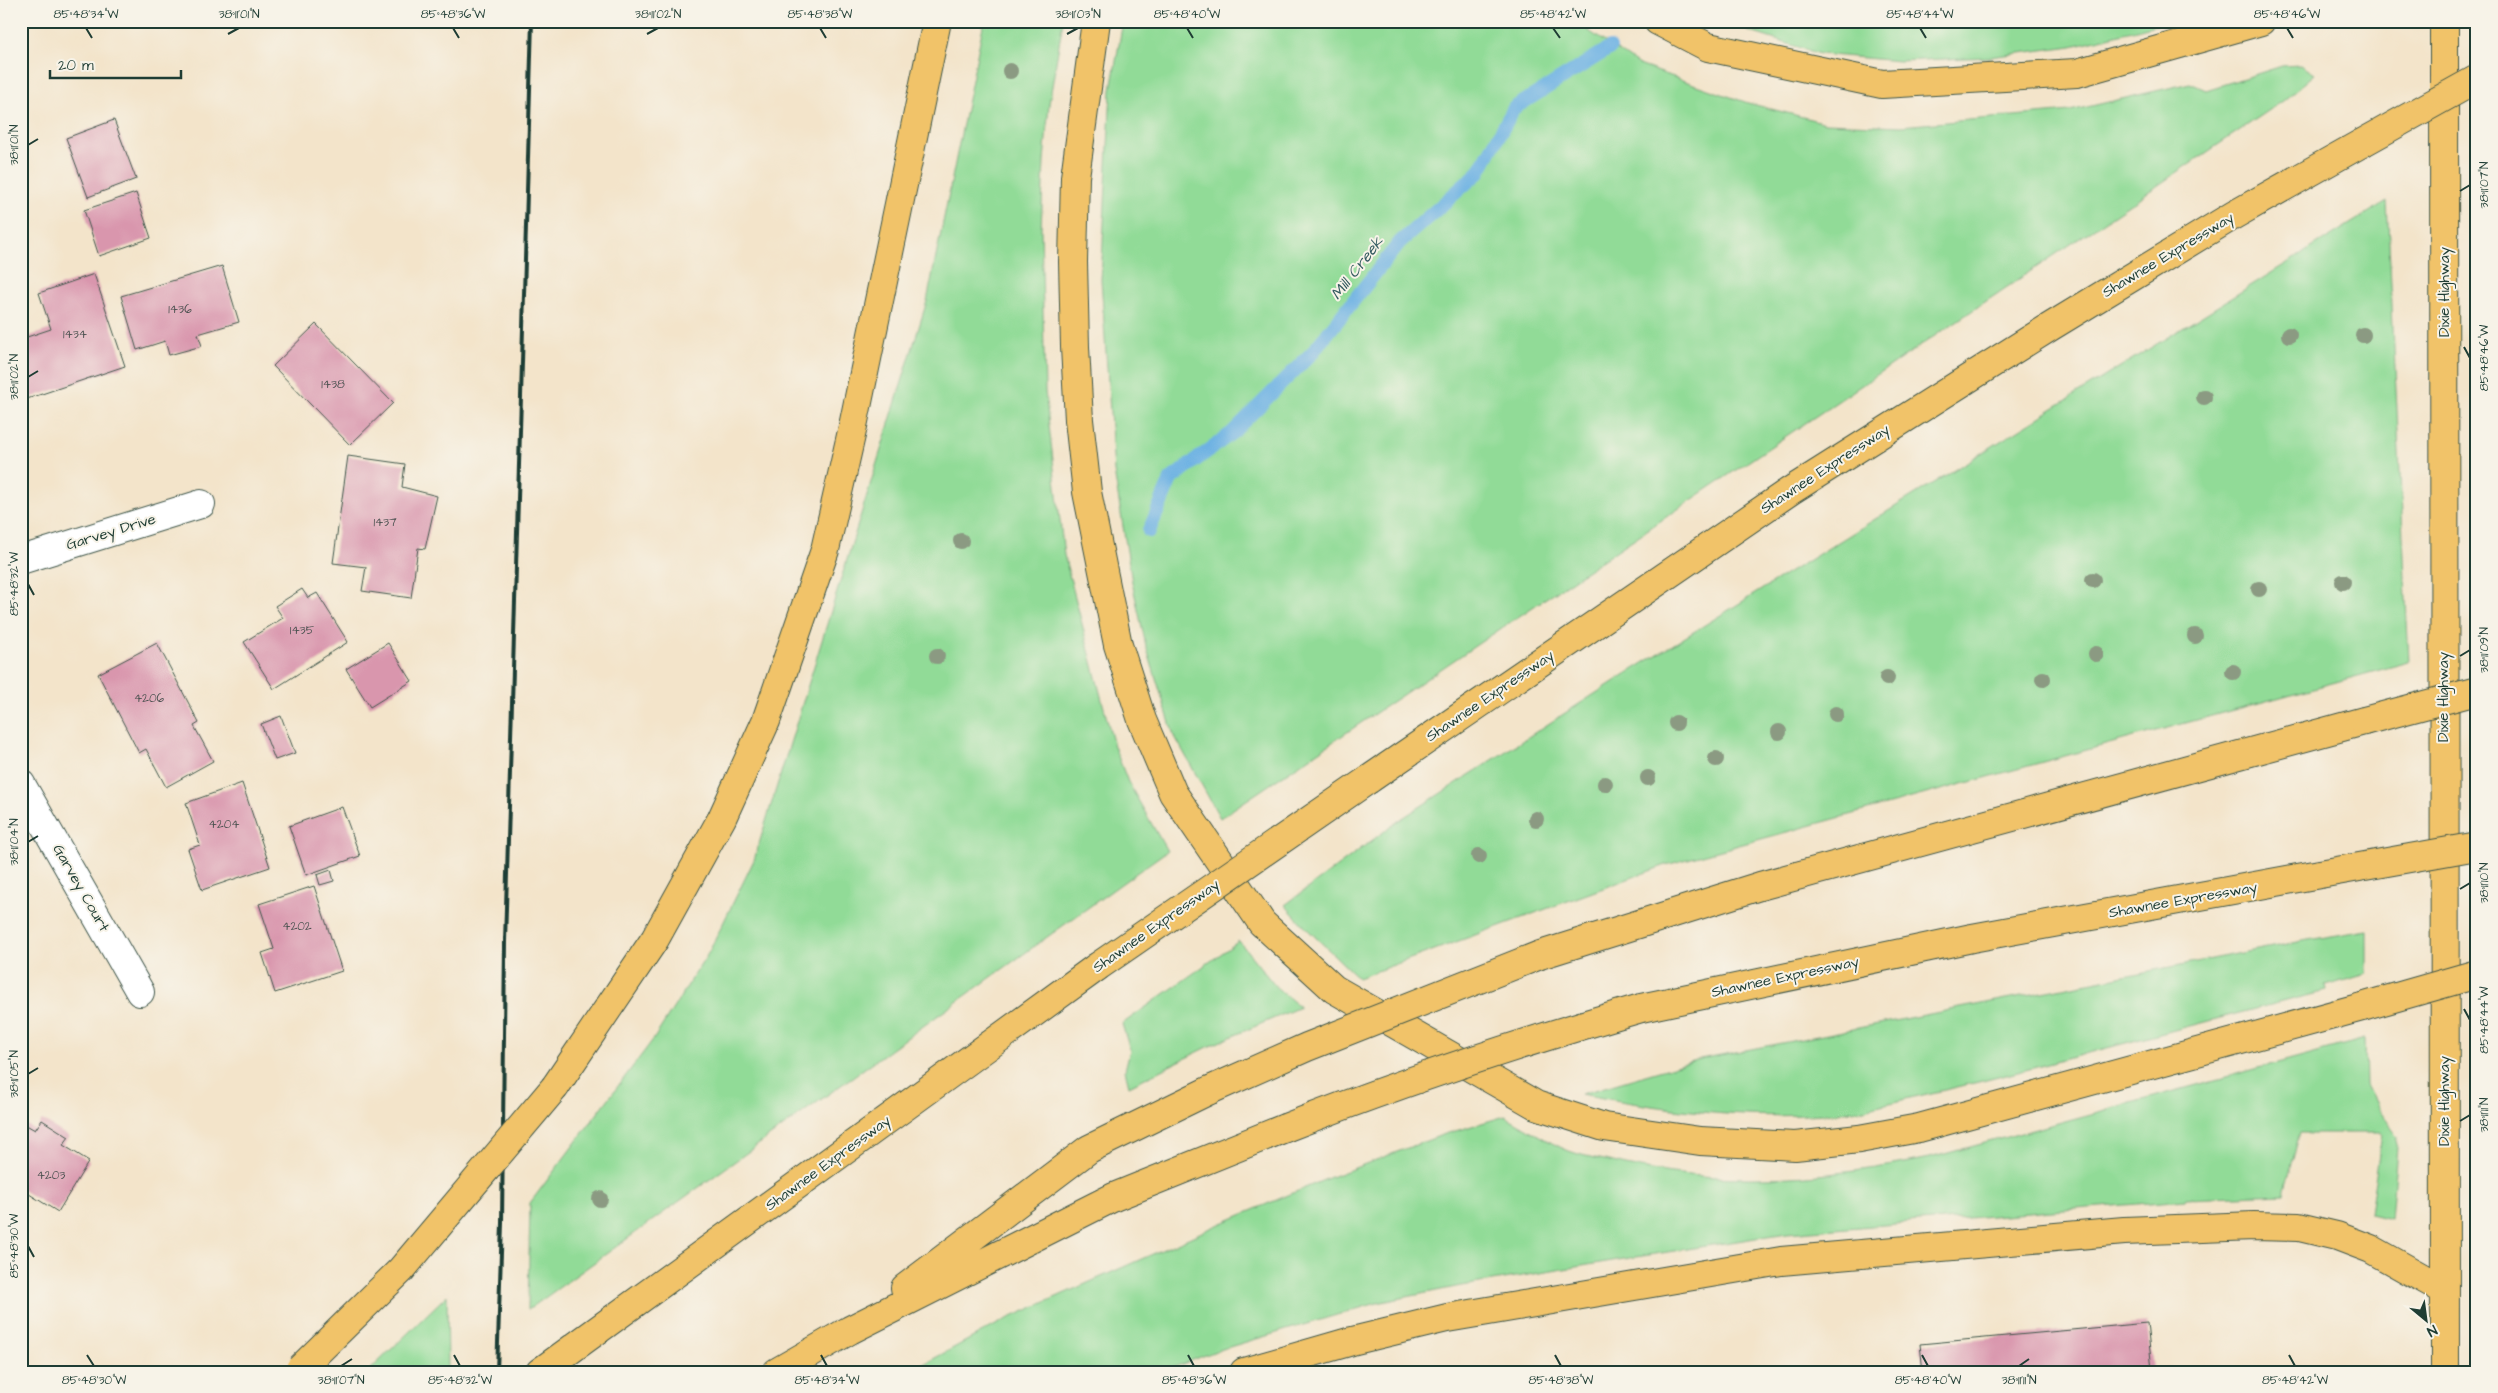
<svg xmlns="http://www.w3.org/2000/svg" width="2498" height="1393" font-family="'Architects Daughter',sans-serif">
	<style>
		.green { fill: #91db97; stroke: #588c66 }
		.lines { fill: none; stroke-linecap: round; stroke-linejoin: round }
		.stream { stroke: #6eb2e3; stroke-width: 14 }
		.building { fill: #d996ad }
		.minor-casing { stroke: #3f564a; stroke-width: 30 }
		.primary-casing { stroke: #3f564a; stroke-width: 30 }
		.motorway-casing { stroke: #3f564a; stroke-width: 30 }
		.minor { stroke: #fff; stroke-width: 28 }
		.primary { stroke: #f1c369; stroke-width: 28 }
		.motorway { stroke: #f1c369; stroke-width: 28 }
		.rail { stroke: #1f3d34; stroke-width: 4 }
		.motorway-bridge-casing { stroke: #3f564a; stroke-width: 30; stroke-linecap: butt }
		.motorway-bridge { stroke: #f1c369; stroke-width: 28 }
		.tree { fill: #8b9a82 }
		.ticks { fill: none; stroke: #1f3d34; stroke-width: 2 }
		.labels { text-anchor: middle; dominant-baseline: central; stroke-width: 4; stroke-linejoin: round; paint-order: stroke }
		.number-label { font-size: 12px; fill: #4e5352 }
		.street-label { font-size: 15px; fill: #1f3d34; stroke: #f7f3e8 }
		.water-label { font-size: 16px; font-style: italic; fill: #335a60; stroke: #f7f3e8 }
		.neatline { fill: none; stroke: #1f3d34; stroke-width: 2 }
		.ticks-label { font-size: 12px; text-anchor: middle; fill: #1f3d34 }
	</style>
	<rect width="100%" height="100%" fill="#f7f3e8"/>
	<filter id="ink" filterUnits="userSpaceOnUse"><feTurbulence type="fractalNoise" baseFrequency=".02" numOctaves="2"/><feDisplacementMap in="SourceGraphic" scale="10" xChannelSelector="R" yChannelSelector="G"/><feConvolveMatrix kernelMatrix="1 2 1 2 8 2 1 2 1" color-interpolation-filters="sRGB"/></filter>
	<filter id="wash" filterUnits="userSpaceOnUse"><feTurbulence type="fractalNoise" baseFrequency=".0096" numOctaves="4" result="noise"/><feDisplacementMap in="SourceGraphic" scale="20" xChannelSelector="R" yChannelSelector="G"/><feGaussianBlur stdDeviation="1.12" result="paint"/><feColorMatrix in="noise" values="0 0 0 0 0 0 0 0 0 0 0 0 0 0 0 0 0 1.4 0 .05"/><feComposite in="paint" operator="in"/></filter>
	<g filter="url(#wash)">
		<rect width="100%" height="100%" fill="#f3e4ca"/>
		<path class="green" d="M984,21H1063L1049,104L1044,161L1041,229L1045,391L1064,555L1114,746L1128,782L1167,851L528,1310L530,1203L655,1037L709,952L754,860L927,301Z
			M1123,21H1574L1639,65L1748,103L1826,123L1901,126L2070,111L2190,83L2206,90L2282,66L2301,65L2315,74L2283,101L1220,818L1173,733L1146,646L1132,582L1114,471L1101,279L1111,90Z
			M1716,21H2172L2072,46L1990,57L1899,61L1820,54Z
			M2387,201L2409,662L1666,865L1358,978L1307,929L1285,905L1401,819L1621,677Z
			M2367,930V974L2325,986L2326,991C2233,1014 2140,1039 2048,1064C2004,1076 1959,1087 1914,1097C1889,1103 1862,1111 1835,1113C1749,1121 1665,1110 1581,1094L1700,1059L2308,940Z
			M1239,941L1276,987L1300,1007L1212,1045L1129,1086L1125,1070L1130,1050L1122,1024Z
			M2365,1039L2366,1085L2379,1110L2398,1136L2391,1219L2370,1214L2382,1133H2300L2284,1194L2186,1198L2185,1200L1787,1233L1624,1259L1456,1287L1377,1303L1216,1351L1162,1372H909L1005,1320L1222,1223L1331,1177L1442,1135L1505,1116C1526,1127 1547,1142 1569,1151C1582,1156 1596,1158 1609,1161C1715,1188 1825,1180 1930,1158Z
			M447,1295L448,1369L444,1372H368Z"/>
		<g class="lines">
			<path class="stream" d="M1149,531L1171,479L1233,432L1312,353L1400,242L1479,172L1514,108L1610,48"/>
		</g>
		<g id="blocks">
			<path class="building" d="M114,120L136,179L88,197L66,138Z
				M136,193L151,238L99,256L84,210Z
				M222,266L239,322L198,334L202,346L169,355L165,341L137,350L121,296Z
				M94,274L125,366L24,400L21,393V339L51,329L39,293Z
				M316,324L393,403L350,445L273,366Z
				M348,456L405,464L402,487L437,496L425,549L418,548L411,598L362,591L366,567L333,563Z
				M302,589L308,598L317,593L348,642L274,689L244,642L283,618L275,606Z
				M157,643L199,723L194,726L213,761L166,787L146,749L139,753L98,674Z
				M388,643L412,681L370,707L346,669Z
				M281,716L295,753L275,760L261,724Z
				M242,783L270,867L202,890L188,849L200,845L186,803Z
				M342,807L360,856L306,875L289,826Z
				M331,870L334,881L320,885L317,875Z
				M314,886L342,971L275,993L262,953L274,949L259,904Z
				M42,1120L69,1137L63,1145L89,1161L58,1212L21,1189V1122L35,1130Z
				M2147,1323L2152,1370L2170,1367V1372H1923L1920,1344Z"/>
		</g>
	</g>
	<g filter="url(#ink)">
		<use href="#blocks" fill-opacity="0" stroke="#3f564a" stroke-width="1"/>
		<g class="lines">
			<defs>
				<path id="minor" d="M21,560L201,504
					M21,784L140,992"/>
				<path id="primary" d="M2444,21L2445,1372"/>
				<path id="motorway" d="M1096,21L1075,177L1073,262L1075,347L1079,420L1087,492L1118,645L1142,720L1173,793L1262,923L1334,989L1536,1105L1604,1127L1700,1141L1795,1146L1859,1139L1919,1128L2362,1007
					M1658,21L1708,47L1882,84L2077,73L2261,21
					M1368,780L1790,491L2050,327L2234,215L2362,143
					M1540,955L1760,886L2364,721
					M1641,1008L1972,938L2320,874
					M555,1087L655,939L722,818L766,721L825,550L852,431L937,21
					M905,1288L1089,1149L1210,1090
					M540,1372L1097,967
					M777,1372L850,1330L1114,1197L1285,1128
					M1244,1372L1352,1341L1447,1318L1781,1261L2124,1231L2254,1226L2299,1227L2337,1236L2371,1249L2444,1290"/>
			</defs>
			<use href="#minor" class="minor-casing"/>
			<use href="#primary" class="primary-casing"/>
			<use href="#motorway" class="motorway-casing"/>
			<use href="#minor" class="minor"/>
			<use href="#primary" class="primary"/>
			<use href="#motorway" class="motorway"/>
			<path class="rail" d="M497,1372L502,1223L505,942L532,21"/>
			<defs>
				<path id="motorway-bridge" d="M2362,143L2477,79
					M2364,721L2477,691
					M2320,874L2477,846
					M1097,967L1368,780
					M2362,1007L2477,974
					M1210,1090L1307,1047L1540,955
					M1285,1128C1402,1082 1520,1043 1641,1008
					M300,1369L401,1270L555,1087"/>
			</defs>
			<use href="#motorway-bridge" class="motorway-bridge-casing"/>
			<use href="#motorway-bridge" class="motorway-bridge"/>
		</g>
		<g class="tree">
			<circle cx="1010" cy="71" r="8"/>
			<circle cx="2289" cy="335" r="8"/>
			<circle cx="2363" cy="335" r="8"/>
			<circle cx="2204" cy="397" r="8"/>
			<circle cx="961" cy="541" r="8"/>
			<circle cx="2093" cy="580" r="8"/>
			<circle cx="2343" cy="582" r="8"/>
			<circle cx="2259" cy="589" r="8"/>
			<circle cx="2195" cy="636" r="8"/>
			<circle cx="2096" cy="654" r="8"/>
			<circle cx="937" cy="656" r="8"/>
			<circle cx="2233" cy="672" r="8"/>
			<circle cx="1887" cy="678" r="8"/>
			<circle cx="2043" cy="679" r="8"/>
			<circle cx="1836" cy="714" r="8"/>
			<circle cx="1676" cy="723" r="8"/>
			<circle cx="1779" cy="732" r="8"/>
			<circle cx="1716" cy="759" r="8"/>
			<circle cx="1648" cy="778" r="8"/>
			<circle cx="1605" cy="784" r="8"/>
			<circle cx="1536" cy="819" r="8"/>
			<circle cx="1479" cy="856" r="8"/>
			<circle cx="600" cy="1199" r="8"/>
		</g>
	</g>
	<path class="ticks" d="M86,28L92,38M453,28L459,38M820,28L826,38M1187,28L1193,38M1553,28L1560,38M1920,28L1926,38M2287,28L2293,38M228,34L239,28M647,34L658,28M1067,34L1078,28M28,145L38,139M2460,191L2470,185M2464,347L2470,358M28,377L38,371M28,584L34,595M2460,656L2470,650M28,842L38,836M2460,889L2470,883M2464,1009L2470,1020M28,1074L38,1068M2460,1121L2470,1115M28,1246L34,1257M87,1355L94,1366M454,1355L460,1366M821,1355L827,1366M1188,1355L1194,1366M1555,1355L1561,1366M1922,1355L1928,1366M2289,1355L2295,1366M341,1366L352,1359M2019,1366L2029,1359"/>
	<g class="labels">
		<g class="number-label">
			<text x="180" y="309">1436</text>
			<text x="75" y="334">1434</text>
			<text x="333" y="384">1438</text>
			<text x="385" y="522">1437</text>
			<text x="302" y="630">1435</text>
			<text x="149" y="698">4206</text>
			<text x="224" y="824">4204</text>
			<text x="297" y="926">4202</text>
			<text x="51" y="1175">4203</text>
		</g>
		<g class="street-label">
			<text transform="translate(2168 255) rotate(-31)">Shawnee Expressway</text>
			<text transform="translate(2444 292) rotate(-90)">Dixie Highway</text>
			<text transform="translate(1825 469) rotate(-33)">Shawnee Expressway</text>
			<text transform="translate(111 532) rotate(-17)">Garvey Drive</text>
			<text transform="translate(1490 696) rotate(-34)">Shawnee Expressway</text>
			<text transform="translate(2443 697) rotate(-90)">Dixie Highway</text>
			<text transform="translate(81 888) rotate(60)">Garvey Court</text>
			<text transform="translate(2183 900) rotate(-10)">Shawnee Expressway</text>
			<text transform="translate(1156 926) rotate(-35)">Shawnee Expressway</text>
			<text transform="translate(1785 977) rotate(-12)">Shawnee Expressway</text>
			<text transform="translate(2444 1101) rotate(-90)">Dixie Highway</text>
			<text transform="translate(828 1163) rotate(-36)">Shawnee Expressway</text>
		</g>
		<g class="water-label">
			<text transform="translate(1357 268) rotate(-52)">Mill Creek</text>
		</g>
	</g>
	<rect width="2498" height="1393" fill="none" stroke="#f7f3e8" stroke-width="55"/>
	<g transform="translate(2426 1320) rotate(151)" stroke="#f7f3e8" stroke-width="4" paint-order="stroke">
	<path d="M0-4L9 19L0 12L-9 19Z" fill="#1f3d34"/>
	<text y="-8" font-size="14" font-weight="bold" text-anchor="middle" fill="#1f3d34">N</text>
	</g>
	<path d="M50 70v8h131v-8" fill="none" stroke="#1f3d34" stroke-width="2.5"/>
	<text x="58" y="70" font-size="15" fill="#1f3d34" stroke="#f7f3e8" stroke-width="4" paint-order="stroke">20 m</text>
	<rect x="28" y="28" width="2442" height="1338" class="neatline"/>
	<g class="ticks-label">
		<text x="86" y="18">85°48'34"W</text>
		<text x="239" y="18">38°11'01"N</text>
		<text x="453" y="18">85°48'36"W</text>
		<text x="658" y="18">38°11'02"N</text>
		<text x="820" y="18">85°48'38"W</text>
		<text x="1078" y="18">38°11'03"N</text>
		<text x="1187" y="18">85°48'40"W</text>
		<text x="1553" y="18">85°48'42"W</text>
		<text x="1920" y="18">85°48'44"W</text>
		<text x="2287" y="18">85°48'46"W</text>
		<text transform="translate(14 145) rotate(-90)" y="4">38°11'01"N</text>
		<text transform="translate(2484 185) rotate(-90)" y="4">38°11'07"N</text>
		<text transform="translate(2484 358) rotate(-90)" y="4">85°48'46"W</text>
		<text transform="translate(14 377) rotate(-90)" y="4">38°11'02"N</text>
		<text transform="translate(14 584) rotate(-90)" y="4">85°48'32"W</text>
		<text transform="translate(2484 650) rotate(-90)" y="4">38°11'09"N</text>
		<text transform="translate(14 842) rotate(-90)" y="4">38°11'04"N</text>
		<text transform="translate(2484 883) rotate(-90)" y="4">38°11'10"N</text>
		<text transform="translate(2484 1020) rotate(-90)" y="4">85°48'44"W</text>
		<text transform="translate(14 1074) rotate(-90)" y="4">38°11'05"N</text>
		<text transform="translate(2484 1115) rotate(-90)" y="4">38°11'11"N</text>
		<text transform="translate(14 1246) rotate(-90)" y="4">85°48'30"W</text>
		<text x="94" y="1384">85°48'30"W</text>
		<text x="341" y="1384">38°11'07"N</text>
		<text x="460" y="1384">85°48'32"W</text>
		<text x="827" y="1384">85°48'34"W</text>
		<text x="1194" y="1384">85°48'36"W</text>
		<text x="1561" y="1384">85°48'38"W</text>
		<text x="1928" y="1384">85°48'40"W</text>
		<text x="2019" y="1384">38°11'11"N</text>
		<text x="2295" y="1384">85°48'42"W</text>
	</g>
</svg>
